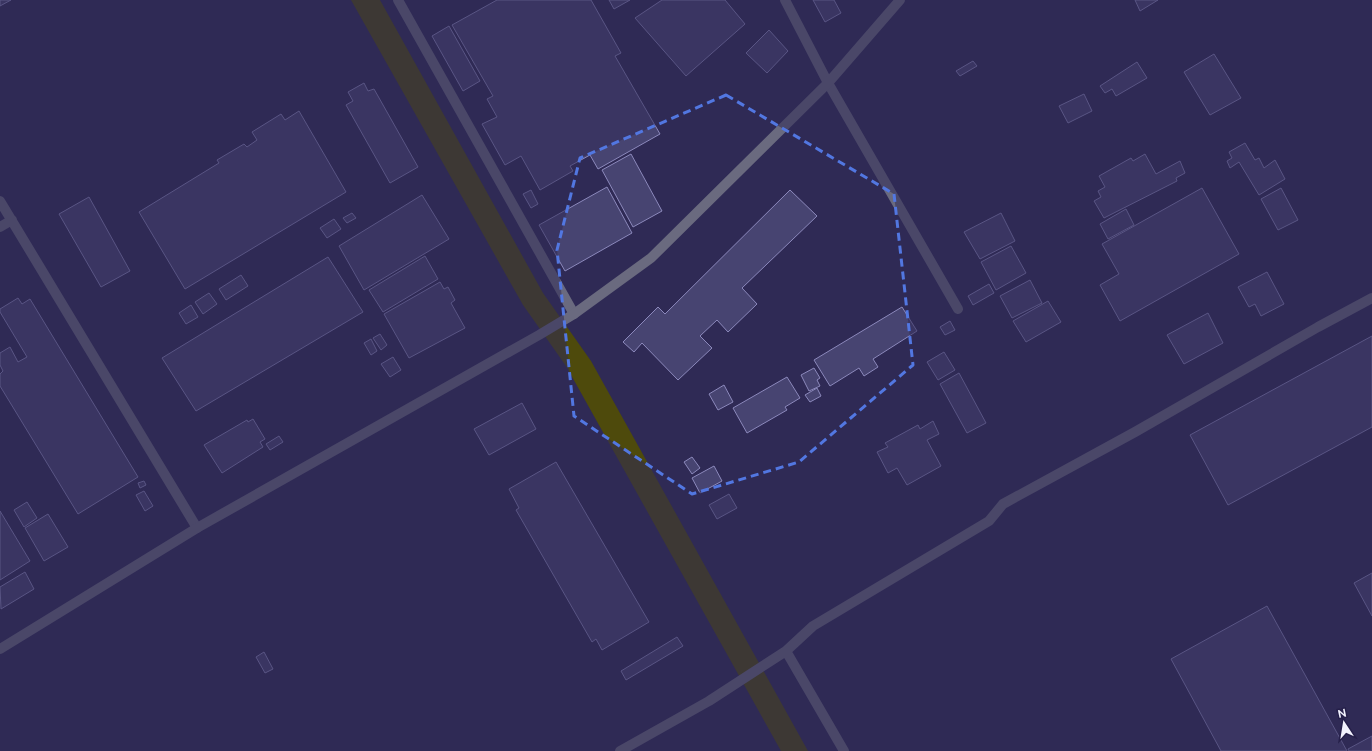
<svg xmlns="http://www.w3.org/2000/svg" width="1372" height="751" font-family="Raleway,sans-serif">
	<style>
		.water { fill: #4e4a0c }
		.building { fill: #474471; stroke: #8c89bc }
		.lines { fill: none; stroke-linecap: round; stroke-linejoin: round }
		.service { stroke: #6a6a7f; stroke-width: 10 }
		.minor { stroke: #6a6a7f; stroke-width: 10 }
		.tertiary { stroke: #6a6a7f; stroke-width: 10 }
		.marked { fill: none; stroke: #5277e1; stroke-width: 3; stroke-dasharray: 8 5; stroke-linejoin: round }
	</style>
	<rect width="100%" height="100%" fill="#2f2a55"/>
	<path class="water" d="M351,0H380L543,293L591,361L808,751H781L566,366L523,305Z"/>
	<path class="building" d="M0,0H11L0,6Z
		M497,0H591L621,53L615,56L660,134L598,169L590,155L570,166L573,171L540,190L521,156L505,165L482,124L497,117L487,99L493,96L452,25Z
		M609,0H630L614,9Z
		M662,0H725L745,24L686,76L635,18Z
		M813,0H834L841,13L825,22Z
		M1135,0H1158L1140,11Z
		M449,26L480,81L463,91L432,36Z
		M769,30L788,51L767,73L746,53Z
		M1214,54L1241,98L1210,115L1184,72Z
		M973,61L977,66L960,76L956,71Z
		M1137,62L1147,78L1116,96L1112,89L1105,93L1100,86Z
		M364,83L368,91L374,89L418,167L390,183L346,105L353,101L348,92Z
		M1084,94L1092,111L1068,123L1059,106Z
		M299,111L346,192L185,289L139,212L219,163L217,160L244,144L247,147L257,140L252,132L281,114L285,120Z
		M1245,143L1255,160L1259,158L1264,168L1275,160L1285,179L1259,195L1239,162L1230,168L1227,161L1232,158L1229,152Z
		M631,154L662,211L633,227L602,170Z
		M1145,154L1156,174L1180,161L1185,173L1176,178L1177,181L1104,218L1094,201L1101,197L1098,191L1105,187L1099,176L1131,158L1133,161Z
		M607,187L632,233L565,271L539,225Z
		M1202,188L1239,254L1120,321L1100,285L1119,274L1102,244Z
		M1281,188L1298,220L1278,230L1261,199Z
		M531,190L538,204L531,208L523,194Z
		M790,190L817,216L742,288L757,304L728,332L717,320L700,336L712,348L678,380L642,343L634,352L623,342L658,307L665,314Z
		M422,195L449,239L364,290L339,246Z
		M89,197L130,271L101,287L59,214Z
		M1126,209L1134,225L1108,239L1100,224Z
		M352,213L356,218L347,223L343,218Z
		M1001,213L1015,241L980,259L964,232Z
		M334,219L341,229L327,238L320,228Z
		M1011,246L1026,273L996,290L981,262Z
		M425,256L438,279L383,312L369,290Z
		M328,257L363,312L196,411L162,358Z
		M1267,272L1284,304L1261,316L1255,304L1249,307L1238,287Z
		M241,275L248,286L226,300L219,289Z
		M1030,280L1042,303L1012,318L1000,296Z
		M440,282L444,289L448,287L455,300L451,303L465,328L409,358L384,314Z
		M989,284L994,293L973,305L968,296Z
		M209,293L217,304L203,314L195,302Z
		M18,298L22,304L30,299L138,477L78,514L0,386V374L3,371L0,365V353L10,347L18,362L27,357L0,312V309Z
		M1048,301L1061,322L1026,342L1013,321Z
		M191,305L198,317L186,324L179,313Z
		M902,307L917,331L873,359L878,367L864,376L859,368L830,386L814,360Z
		M1208,313L1223,343L1184,364L1167,335Z
		M950,321L955,330L945,335L940,327Z
		M380,334L387,345L381,350L373,338Z
		M1372,336V427L1228,505L1190,435Z
		M371,339L377,351L371,355L364,343Z
		M944,352L955,370L938,380L927,362Z
		M393,357L401,370L390,377L381,364Z
		M814,368L820,378L817,380L820,386L809,391L801,375Z
		M959,373L986,423L967,433L940,384Z
		M787,377L800,398L785,407L787,410L747,433L733,408Z
		M724,385L733,402L718,410L709,394Z
		M817,388L821,396L810,402L805,395Z
		M522,403L536,429L489,455L474,429Z
		M253,419L265,439L260,442L263,447L222,473L204,445L247,420L248,422Z
		M933,421L939,434L927,440L941,466L907,485L897,468L888,473L877,452L888,447L885,443L918,425L920,429Z
		M279,436L283,442L270,450L266,444Z
		M692,457L700,468L692,474L684,462Z
		M556,462L649,622L602,650L596,639L592,642L516,510L519,508L509,489Z
		M714,466L722,481L700,493L692,478Z
		M144,481L146,485L140,488L138,483Z
		M144,491L153,506L145,511L136,495Z
		M729,494L737,508L717,519L709,505Z
		M27,502L37,518L24,527L14,510Z
		M0,511L30,561L0,580Z
		M48,514L68,547L44,561L25,528Z
		M25,572L34,589L1,609L0,587Z
		M1372,573V616L1354,583Z
		M1267,606L1347,751H1221L1171,659Z
		M677,637L683,646L626,680L621,671Z
		M264,652L273,669L265,673L256,657Z
		M1372,736V751H1349L1348,749Z"/>
	<g class="lines">
		<path class="service" d="M828,83L958,309
			M786,651L844,751
			M620,751L709,701L786,651L813,626L989,521L1003,504L1135,432L1318,327L1372,298"/>
		<path class="minor" d="M398,0L574,314
			M785,0L828,83
			M0,201L197,528
			M0,227L12,220"/>
		<path class="tertiary" d="M0,649L197,528L539,335L574,314L651,258L828,83L900,0"/>
	</g>
	<path d="M0 0H1372V751H0ZM726,95L894,194L913,365L799,462L692,494L574,416L557,250L580,158Z" fill="#2f2a55" fill-opacity=".55" fill-rule="evenodd"/>
	<path class="marked" d="M726,95L894,194L913,365L799,462L692,494L574,416L557,250L580,158Z"/>
	<g transform="translate(1344 723) rotate(348)" stroke="#26204a" stroke-width="3" paint-order="stroke">
	<path d="M0-3L7 15L0 10L-7 15Z" fill="#f2f2fd"/>
	<text y="-6" font-size="11" font-weight="bold" text-anchor="middle" fill="#f2f2fd">N</text>
	</g>
</svg>
